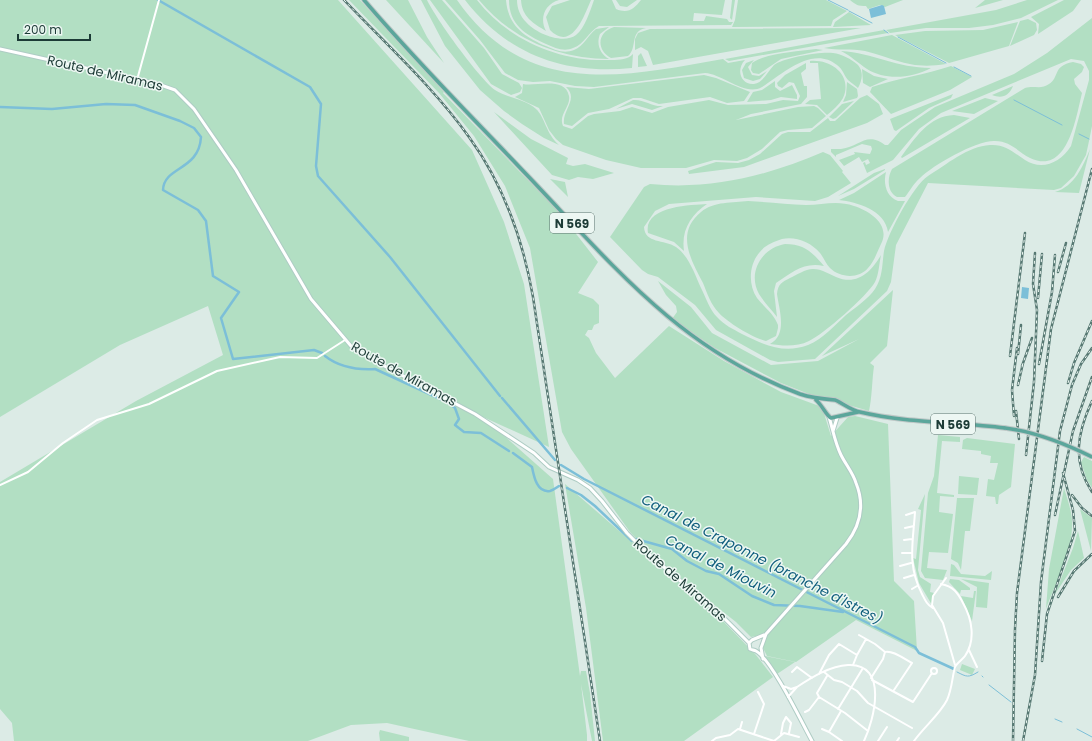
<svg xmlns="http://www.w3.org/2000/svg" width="1092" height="741" font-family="Poppins,sans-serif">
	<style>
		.green { fill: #b2dfc3 }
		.water { fill: #7cbfd8 }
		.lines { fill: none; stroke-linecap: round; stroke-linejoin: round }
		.stream { stroke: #7cbfd8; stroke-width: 1 }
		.canal { stroke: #7cbfd8; stroke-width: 2.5 }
		.secondary-casing { stroke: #aeccc4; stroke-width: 5 }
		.primary-casing { stroke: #bfc8c7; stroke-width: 5.5 }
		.street { stroke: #fff; stroke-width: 2 }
		.secondary { stroke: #fff; stroke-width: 3 }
		.primary { stroke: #5ba69b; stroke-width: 3.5 }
		.rail-casing { stroke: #567872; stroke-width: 2.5 }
		.rail { stroke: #edf7f3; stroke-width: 1; stroke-dasharray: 3; stroke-linecap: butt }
		.primary-bridge-casing { stroke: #bfc8c7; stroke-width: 5.5; stroke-linecap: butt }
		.primary-bridge { stroke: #5ba69b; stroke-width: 3.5 }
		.labels { text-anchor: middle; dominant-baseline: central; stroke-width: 3; stroke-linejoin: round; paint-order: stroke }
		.shield { fill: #edf7f3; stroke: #5b736f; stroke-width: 1 }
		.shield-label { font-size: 12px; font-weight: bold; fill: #1c3b36 }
		.street-label { font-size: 13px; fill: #1c3b36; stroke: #edf7f3 }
		.water-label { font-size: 14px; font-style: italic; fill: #115f7d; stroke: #edf7f3 }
	</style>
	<rect width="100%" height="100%" fill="#dcebe6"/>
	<path class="green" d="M0,0H338L472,150L504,222L524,284L549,447L483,417L553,479L580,676L581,671H586L590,693L595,741H592L581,684L587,735V741H469L387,723L351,725L308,741H14L12,723L0,709V482L136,401L223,355L208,306L120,345L0,417Z
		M349,0H360L444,92L443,93L559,212L598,262L578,293L593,299L599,305V323L594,325L592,330H588L585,335L589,338L596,353L615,378L669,326L724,361L781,392L822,407L831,436L848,417L855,416L888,424L894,581L914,601L917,651L856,620L796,662L767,656L763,648L768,631L761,635L751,637L736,622L657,560L630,532L571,449L562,432L530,248L505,186L474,136L439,93Z
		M386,0H408L427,37L444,63Z
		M421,0H427C436,19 479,78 495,90C507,98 525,99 536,109C545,117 546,134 559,145L544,138L522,124L504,111L480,90L445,46Z
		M430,0H442L484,48L502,74L519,83L522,88L520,92L511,95L491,84Z
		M445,0H457C526,99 622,77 723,59L728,63L745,60C736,69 740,85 754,84C763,83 768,71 774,65C782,58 822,51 833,53C842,54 851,59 858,65C864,72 862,81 858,88C855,85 851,83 848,80C844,76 843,69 837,65C813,45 782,74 762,87C745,97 723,74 705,73L594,87L575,86L550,81L533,82L518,80L505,73L480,40Z
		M465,0H477C507,39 558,61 606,60C614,60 627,61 633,54L632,68C564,75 508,55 465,0Z
		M479,0H506C508,26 525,37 546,46C555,50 564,54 574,50C584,46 587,36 596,29L609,27L600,34C596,44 600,54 609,59C559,59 511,39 479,0Z
		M509,0H517C517,8 520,16 526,22C535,33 563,45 576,35C585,28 590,11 594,0H612L616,9C628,14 634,9 641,0H725L722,15L694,13L693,21H704L706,16L727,19L729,22H733L731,25L599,26C588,32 585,44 573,48C564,52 555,48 546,44C526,35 509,25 509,0Z
		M521,0H559C545,4 539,18 546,31C533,23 522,17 521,0Z
		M570,0H591C584,16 572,52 550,30L546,17L552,6Z
		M616,0H637L627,7L620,6Z
		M732,0H735L732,20L730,18Z
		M738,0H826L847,11L833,20L831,26L732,27L735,20Z
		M850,0H903L885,7L880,5L868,9L866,6C858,6 856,5 850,0Z
		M985,0H1003L975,8Z
		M1027,0H1058L1021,18L993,25L969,28H926L890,33L886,30L996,10Z
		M1064,0H1081L1073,11L1038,34L1039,24L1031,17Z
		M849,12L871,25L833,27L835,22Z
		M1092,18V126L1089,141L1086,155L1074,176L1061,188L1054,190L928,183L896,245L891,282L887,291L815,359L778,362L770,360L716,330L695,305L658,277L648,274L642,270L610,237L644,187L650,184C711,190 767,176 823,152L830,155L843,171L842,172L851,183L828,197L815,201L756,197L669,204L655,211L644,227C645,244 664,239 676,247C689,256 695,275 701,288C706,298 710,310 717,317C724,325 733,329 742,334C764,345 784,354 808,345C823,339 835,325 846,315C856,307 868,299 875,289C883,277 882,264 884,251C888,233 913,186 928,176C946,165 968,146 990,145C1005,144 1013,152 1025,160C1042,171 1060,163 1071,146L1089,80V71L1084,61L1071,59L941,113L919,129L893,160L867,173L863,163L865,162L866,165L870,163L868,159L862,162L859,157L844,166L839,160L855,154L854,152L870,154L872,149L871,146L862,144L836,155V157L831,152V149C834,149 838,149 841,149C860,147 866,131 885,145H888L901,130L935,107L1014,74L1047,53Z
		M1028,19L1036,23L1037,30L1034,35L1010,46L1020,21Z
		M1018,22L1009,46L949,63L895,35L925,31L983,30Z
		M614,27L646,28C629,31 638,48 628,56L611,58C596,50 597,32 614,27Z
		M861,28L653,65L648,51L641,47L635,50V39L638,33L650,29Z
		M884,30L888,33L729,61L725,59Z
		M892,35L946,64C910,70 897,59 865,51C851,48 838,51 824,48Z
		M816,49L823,50L781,59L759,74L753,73L751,70L752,63C769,52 796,52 816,49Z
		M841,51C873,53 897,68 931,68C912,78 886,81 867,69C858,63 851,56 841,51Z
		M641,53L647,66L638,67V56Z
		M754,60L748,67L752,75L759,76L767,71L760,79L753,81L744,78L742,70L746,63Z
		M810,61C832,59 853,76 843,98C839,105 833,110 827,115L817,105L805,104L810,100L821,99L818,63H810Z
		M1073,62L1081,64L1084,67L1082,72L1074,79L1075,84L1082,93C1076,117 1068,176 1030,158C1018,152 1011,141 995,141C977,140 933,165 920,178C913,184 910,191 905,197H897C887,192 887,178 892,169L1025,88C1034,85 1041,90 1049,84C1060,77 1052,66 1073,62Z
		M806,63V69L801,73L804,86H807V97L801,104L751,114L736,120L798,107L814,106L818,108L826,116L812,128L788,130L780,132L762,149L747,158L737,161L714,160L686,168H641L606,160L563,145L556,139L549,130L539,108L515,97L522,93L523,84C535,87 565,76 569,96C571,107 558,115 563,126L572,129L588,116L594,114L620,111L632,107L652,113L668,107L709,100L728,105L766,104L783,100L798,101L800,96L794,83L789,82L782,88L778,86L777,83L785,75Z
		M951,66L972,77L950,90L891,114L870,92L872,87C898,78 925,75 951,66Z
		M862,69L874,76L888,79L870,87L863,83Z
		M704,75L716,78L750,92L744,101L727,103L710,97L659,104L641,98H633L609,109L588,113L572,126L564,124C562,110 579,99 566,87L589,89Z
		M775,81V87L780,91L792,85L797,95V99L781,97L771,100L747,102L753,92L762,90Z
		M847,82L857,89L858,96L857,98L843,102L846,95Z
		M1013,86C1009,96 1002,99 992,95Z
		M953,94L951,98L929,108L896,131L894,130L890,119Z
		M867,95L879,104L883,114L867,123L744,167L689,174L688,171L716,162L738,163L749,160L760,154L782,134L788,132H810L828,118L830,121H835L860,98Z
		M985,98L998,101L974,114L952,111Z
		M633,100C644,99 652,107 663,106L652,110L632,104L616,109Z
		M854,101L836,118L833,119L829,117L842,104Z
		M494,112L531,139L568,158L566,164L573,166L585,164L614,173L593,179L578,177L569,180L552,175Z
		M954,115L970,118L902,158L901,157C915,138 929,116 954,115Z
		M1090,149L1079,193L1055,192C1075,186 1083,166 1090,149Z
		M885,169V170L854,189L838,196L874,173Z
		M886,172C883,183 886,197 898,201H905L888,232C885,210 857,202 839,200L854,193Z
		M550,179L565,182L568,197Z
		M748,201C767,202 787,204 806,205C823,205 837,200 854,206C870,211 891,225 881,244C877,252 874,262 868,268C859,279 840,278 830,268C826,264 824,258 820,253C811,242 795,236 782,239C773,242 765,245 759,253C749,265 748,285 757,298C764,307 774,314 778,325V328L776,336L766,341C753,338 727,322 719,313C711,305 707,293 703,283C691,260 675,233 701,212C714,201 733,203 748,201Z
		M707,204C691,215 681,230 684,251L674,242L648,233C643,206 691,205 707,204Z
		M785,244C804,244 812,252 824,266C803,262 793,272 776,283L774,291L777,317C771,309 764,302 759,294C747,272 762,248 785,244Z
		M881,255C879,264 879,274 875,282C867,296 824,334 809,341C797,347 783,346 770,344C788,335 779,309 777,294C778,284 782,282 790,278C797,275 805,269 813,269C822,269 829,274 836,277C857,286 871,272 881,255Z
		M658,281L691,307L712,333L771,365L818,361L859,339L822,356L893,290L887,346L870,363L874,366C872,380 872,398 869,411L845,404L839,399L814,396L781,383L715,348L672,319L677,312L676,306L666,295Z
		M938,435L960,437V442L942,441L937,493L954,495V497L940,496L939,512L953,514L948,553L929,552L927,568L947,570L943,580L925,578L921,571L928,493L934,476Z
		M967,438L1015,444L1011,487L999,495L998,504H996L995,497L986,496L988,479L994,480L998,463H990L991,456L981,454V451L962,449L963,440Z
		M1084,457L1092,461V488L1087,480L1081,462Z
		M959,476L979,478L977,495L958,494Z
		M565,484L722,620L756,655L773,677L684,741H603L586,608Z
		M1064,488C1068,501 1073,514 1072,527C1072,550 1054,587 1046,609L1049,569Z
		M925,494L918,570L920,577L931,584L930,592L934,593L932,598V605L919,583L913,558L916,559L921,510L918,509Z
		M957,498H974L970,531H965L961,570L958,563L951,559Z
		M1080,509L1092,518L1091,551Z
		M1078,531L1084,558L1071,570L1055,594L1073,548Z
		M951,564L954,565L961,574L985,576L992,571L991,580L950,576Z
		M950,579L959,580L970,588V590H961L960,594L949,582Z
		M961,579L989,583L987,608L976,607L977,587Z
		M974,591H976L972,621L961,596L973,598Z
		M765,656L795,662L777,674Z
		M962,664L975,669L972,675L960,670Z
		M380,730L409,737V741H380L379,733Z"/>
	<path class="water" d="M882,5L884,6L886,14L871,18L869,9Z
		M1022,287L1029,288L1028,299L1021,298Z"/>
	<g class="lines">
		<path class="stream" d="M828,0L848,10
			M849,11L872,23
			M884,30L888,33
			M898,37L946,63
			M954,67L971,76
			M1014,100L1062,125
			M1079,134L1089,139
			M957,672C967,677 968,678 978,672
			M982,676L983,677
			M989,685L1011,702
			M1055,719L1062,722
			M1077,729L1092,737"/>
		<path class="canal" d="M158,0L310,87L321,104L316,166L318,176L390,257L500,396
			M0,107L52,109L106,104L135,105L180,121L194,128L201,137C199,171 164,166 163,190L198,210L206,221L213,276L239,292L221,318L233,359L314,350L322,353
			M325,356C339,367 358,370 375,369L449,403L455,408L459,419L455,425L464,432L481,433L509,451
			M502,398L555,460
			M513,453L532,467C534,477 537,493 550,491C554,490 556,488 559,486
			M561,465L584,479L915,647L919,653L954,669
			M567,488L581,495L595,506L632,541
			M636,539L672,549L687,561L706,571L719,574L752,596L774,605L800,606L843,612"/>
		<defs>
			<path id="secondary" d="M0,49L158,84L175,90L194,109L236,170L311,299L351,346L375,361L475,414L534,453L549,467L578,480L590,488L602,501L627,533L646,552L720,614L749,643
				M833,431L837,418
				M749,643L750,649C752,650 754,650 756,651C772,660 802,723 812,741
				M749,643L752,640L764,635
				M763,659L761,648L766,634L846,544C860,526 865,505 856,483C853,473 846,465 841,455C835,443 833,430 829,417"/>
			<path id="primary" d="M364,0C415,60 472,117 526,174C611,263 680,350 800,394C812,398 823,399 835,400C839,401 852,411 860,412C907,423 957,422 1005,428
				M816,400C822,405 826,415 831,418L858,412"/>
		</defs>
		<use href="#secondary" class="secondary-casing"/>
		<use href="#primary" class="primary-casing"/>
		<path class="street" d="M137,80L159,0
			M0,485L28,472L63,443L97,420L149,404L217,371L280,357L317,358L345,340
			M906,515L915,512C913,543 907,565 922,594C925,600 927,605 933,608
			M905,528L914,526
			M904,540L912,539
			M902,553H911
			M900,566L911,563
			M904,578L914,575
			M946,578L933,596L932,605L943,623L955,665
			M912,589L917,586
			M859,635L875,644L885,652
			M969,650L977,667
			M853,665L857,655L866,639
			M931 671a3 3 0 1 1 6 0a3 3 0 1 1-6 0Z
			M792,672L797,667L812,678
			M824,672L834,680L842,682L857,691L868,703L912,728
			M819,674L829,655L839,644L857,655
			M871,678L883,659L885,652C893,650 904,659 912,663L894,690
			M872,680L913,702L932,673
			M783,686L791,689L797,687L788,697
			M797,687C812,677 830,666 848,665C889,663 874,720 864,741
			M819,697L845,713L868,731
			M838,709L863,668
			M841,711L829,732L842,741
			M805,712L809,710L819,697L817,693L827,676
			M740,729L742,722
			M822,729L829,732
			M754,734L764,704L758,692
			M781,734L783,723L786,717L791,723L789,733
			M712,741L716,738L730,735L738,729L774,741
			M774,741L784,733L799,737
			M878,741L887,727
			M897,741L899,738
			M914,741C924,727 940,714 947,700C952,689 952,678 955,667C957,663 963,659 965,656C976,640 972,619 963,603C958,593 953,586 941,584"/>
		<use href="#secondary" class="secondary"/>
		<use href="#primary" class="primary"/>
		<defs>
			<path id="rail" d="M344,0C385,43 435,89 469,137C504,185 523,240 533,297L600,741
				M1058,272L1066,243
				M1038,298L1042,254
				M1018,354L1021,325
				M1010,356L1025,233
				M1039,364L1052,292L1055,255
				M1022,366L1032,338
				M1068,383L1074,363L1092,321
				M1018,385L1023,363
				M1092,401C1077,433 1072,462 1092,492
				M1016,411L1019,439
				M1014,416L1012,390L1017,348
				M1026,455L1034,382L1037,310L1033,284L1035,253
				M1072,495L1082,508L1092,516
				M1055,515L1073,431L1092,377
				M1058,597L1074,571L1092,554
				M1042,661L1047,614L1075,531L1073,510L1063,473
				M1013,741L1015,629L1017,593L1051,329L1092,169
				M1023,741L1035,675L1041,582L1060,431L1072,385L1081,364L1092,348"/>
		</defs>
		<use href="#rail" class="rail-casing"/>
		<use href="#rail" class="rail"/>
		<defs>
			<path id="primary-bridge" d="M1005,428C1036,432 1064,443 1092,457"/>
		</defs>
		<use href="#primary-bridge" class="primary-bridge-casing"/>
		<use href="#primary-bridge" class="primary-bridge"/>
	</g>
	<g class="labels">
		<g class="shield">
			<rect x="550" y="213" width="44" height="20" rx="3"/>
			<rect x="931" y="414" width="44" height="20" rx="3"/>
		</g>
		<g class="shield-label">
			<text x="572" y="223">N 569</text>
			<text x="953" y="424">N 569</text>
		</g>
		<g class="street-label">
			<text transform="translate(105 73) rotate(13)">Route de Miramas</text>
			<text transform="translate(404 374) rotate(29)">Route de Miramas</text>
			<text transform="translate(680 580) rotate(41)">Route de Miramas</text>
		</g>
		<g class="water-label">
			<text transform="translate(762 559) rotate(27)">Canal de Craponne (branche d'Istres)</text>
			<text transform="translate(721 566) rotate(27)">Canal de Miouvin</text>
		</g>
	</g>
	<path d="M18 34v6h72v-6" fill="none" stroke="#1c3b36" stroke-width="2"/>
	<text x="24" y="34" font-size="12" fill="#1c3b36" stroke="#edf7f3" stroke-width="3" paint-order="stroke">200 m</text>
</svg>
